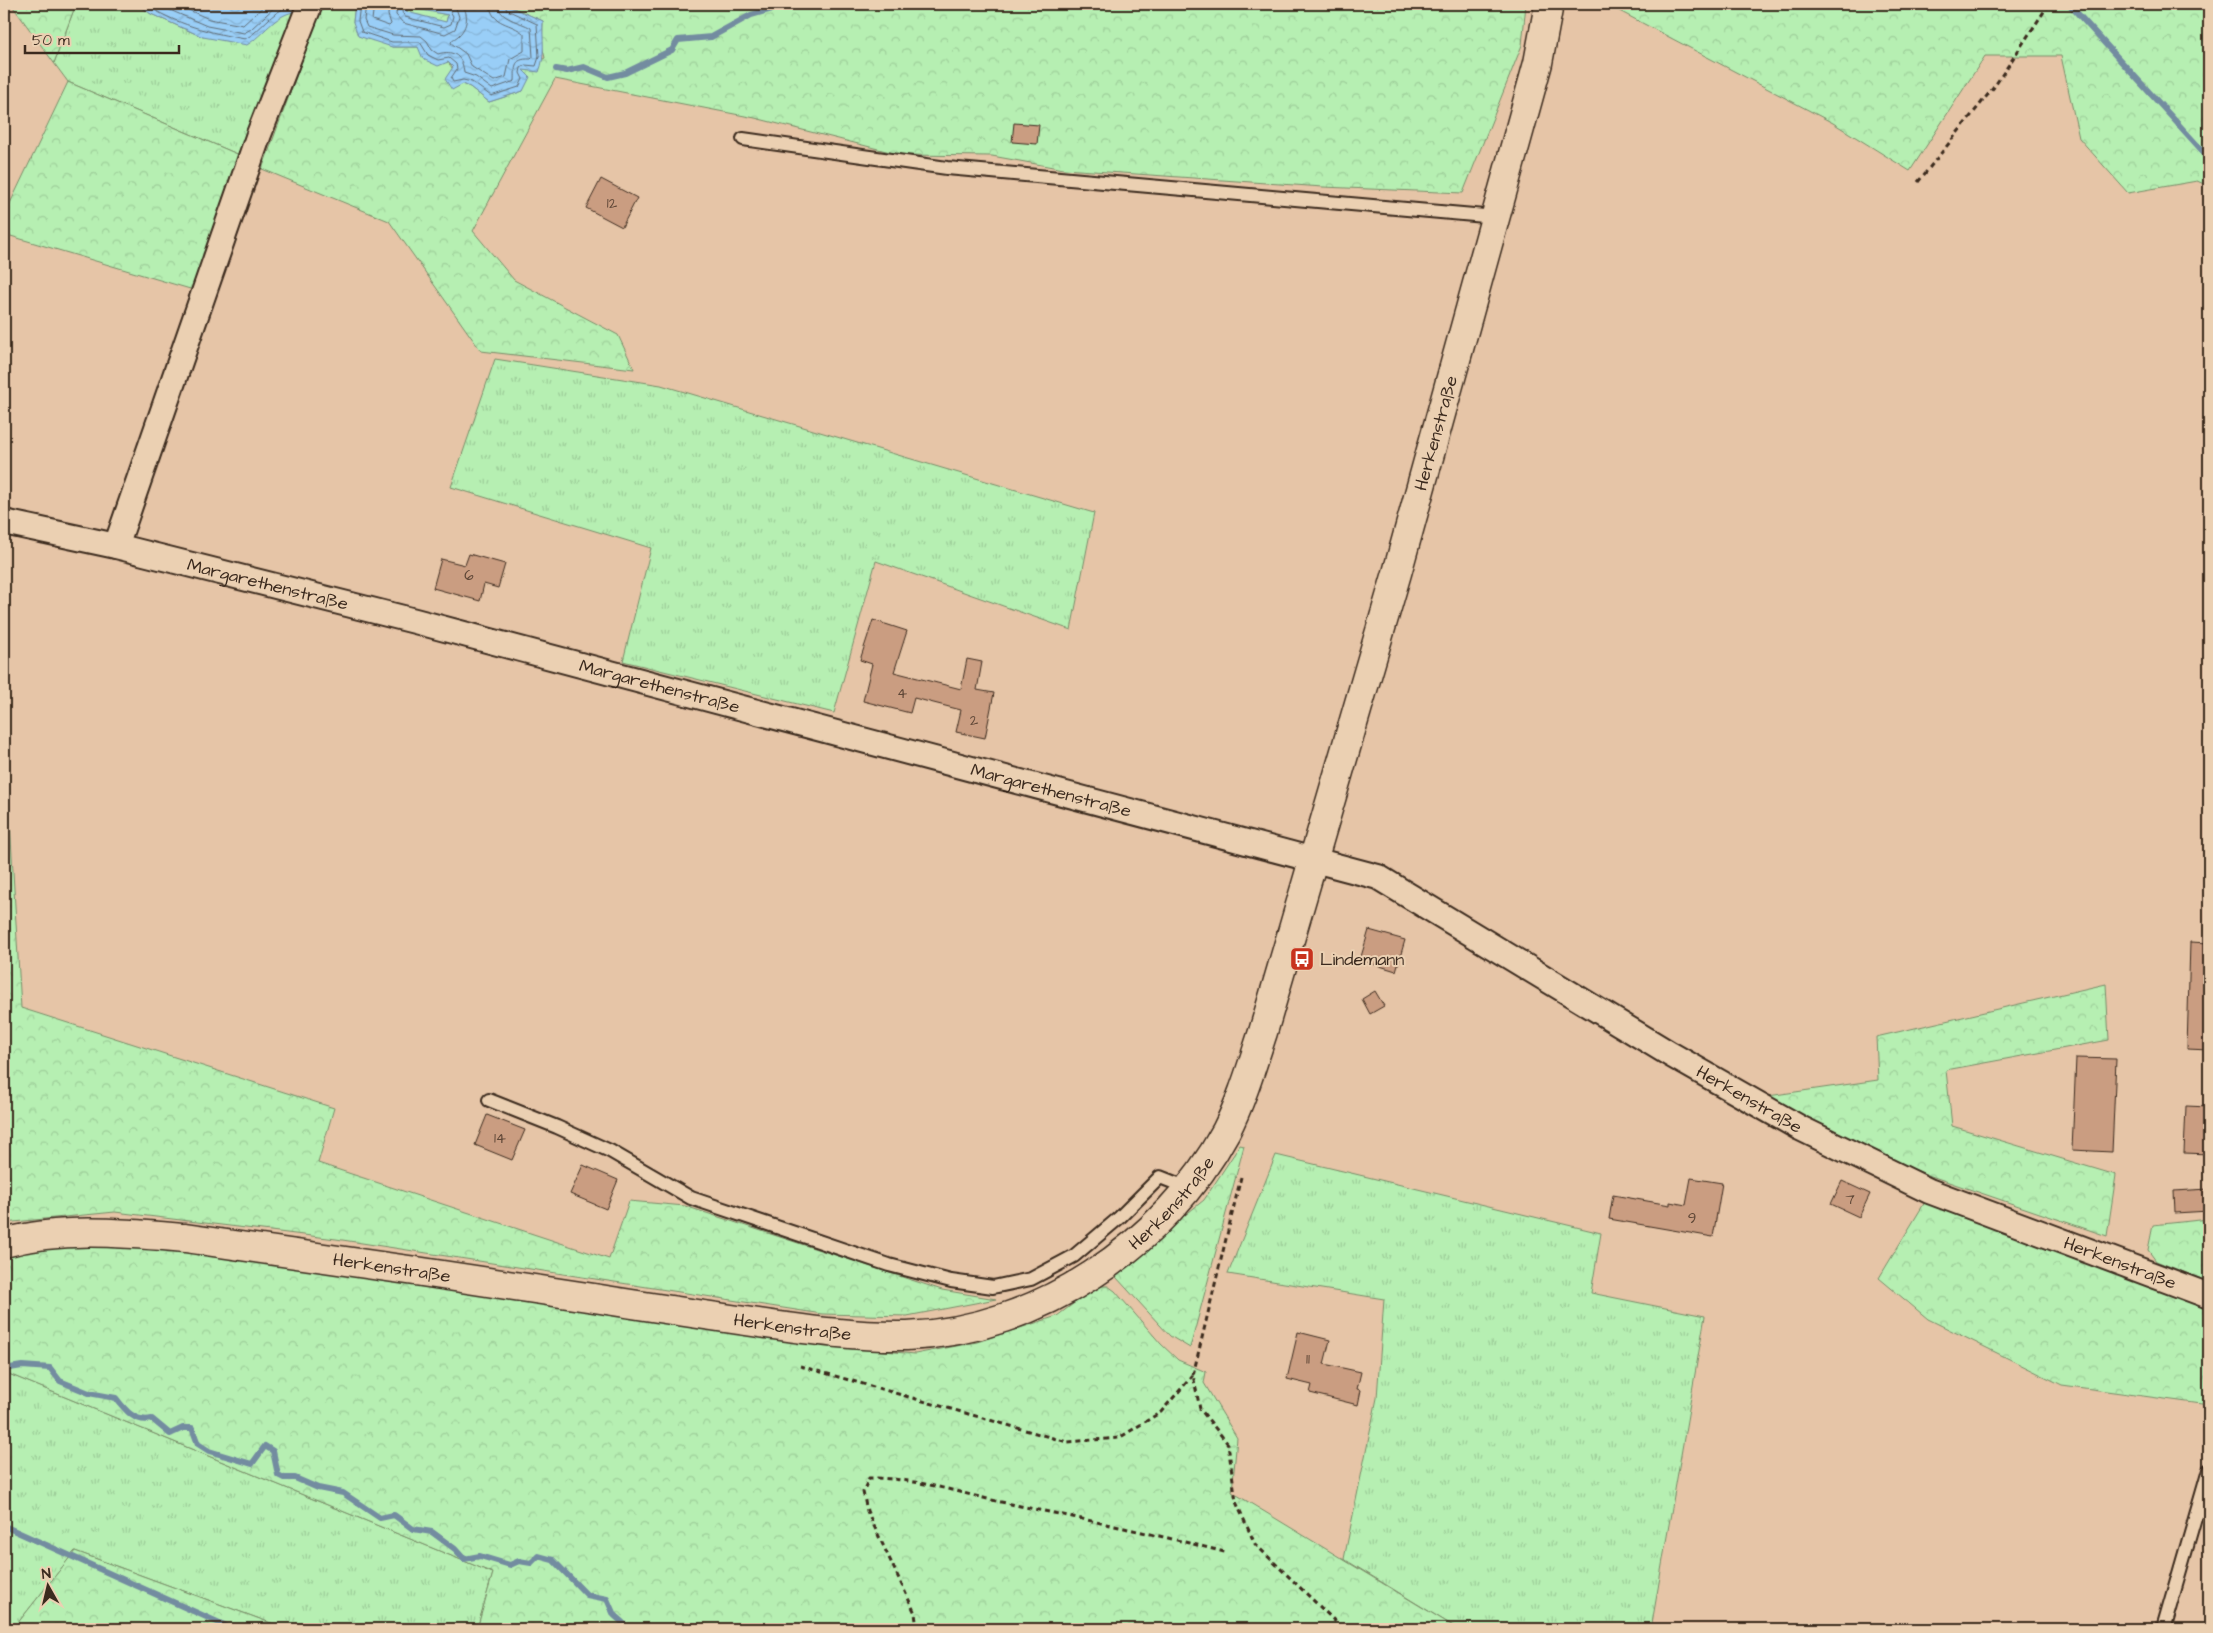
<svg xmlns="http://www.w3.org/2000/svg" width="2213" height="1633" font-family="'Architects Daughter',sans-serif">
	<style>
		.grass { fill: url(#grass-tufts); stroke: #788c68 }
		.forest { fill: url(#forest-crowns); stroke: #788c68 }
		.water { fill: url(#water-waves); stroke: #738ca0; fill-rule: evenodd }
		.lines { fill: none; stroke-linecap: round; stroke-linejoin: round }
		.shore { stroke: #616c75; stroke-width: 1 }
		.stream { stroke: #738ca0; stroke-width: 6 }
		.building { fill: #ca9d81; stroke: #3b2a1e }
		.lane-casing { stroke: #3b2a1e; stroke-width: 16 }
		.street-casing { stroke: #3b2a1e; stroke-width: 28 }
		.secondary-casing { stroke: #3b2a1e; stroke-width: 31 }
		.path { stroke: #3b2a1e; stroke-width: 3; stroke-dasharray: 5 4; stroke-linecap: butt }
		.lane { stroke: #ebd0b2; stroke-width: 12 }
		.street { stroke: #ebd0b2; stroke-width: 24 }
		.secondary { stroke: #ebd0b2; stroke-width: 28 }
		.labels { text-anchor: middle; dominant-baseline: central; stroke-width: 4; stroke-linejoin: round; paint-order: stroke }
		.number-label { font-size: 15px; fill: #5f4737 }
		.street-label { font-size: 18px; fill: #3b2a1e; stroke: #ebd0b2 }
		.poi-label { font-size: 18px; fill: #3b2a1e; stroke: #ebd0b2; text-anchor: start }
	</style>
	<defs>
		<pattern id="grass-tufts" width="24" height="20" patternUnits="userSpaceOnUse" patternTransform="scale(1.25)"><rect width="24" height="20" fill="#b6efb2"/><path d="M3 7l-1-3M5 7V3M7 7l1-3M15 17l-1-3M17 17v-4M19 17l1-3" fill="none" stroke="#9dcd99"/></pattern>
		<pattern id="forest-crowns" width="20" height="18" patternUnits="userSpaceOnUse" patternTransform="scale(1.25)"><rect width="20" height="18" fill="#b6efb2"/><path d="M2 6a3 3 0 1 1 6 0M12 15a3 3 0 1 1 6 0" fill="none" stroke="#9dcd99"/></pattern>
		<pattern id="water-waves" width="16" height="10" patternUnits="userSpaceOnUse" patternTransform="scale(1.25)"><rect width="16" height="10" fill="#99cef7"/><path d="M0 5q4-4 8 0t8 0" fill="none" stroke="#85b1d3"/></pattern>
	</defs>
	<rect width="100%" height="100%" fill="#e6c5a7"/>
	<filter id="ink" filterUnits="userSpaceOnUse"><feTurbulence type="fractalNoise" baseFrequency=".02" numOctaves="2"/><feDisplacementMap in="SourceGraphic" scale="10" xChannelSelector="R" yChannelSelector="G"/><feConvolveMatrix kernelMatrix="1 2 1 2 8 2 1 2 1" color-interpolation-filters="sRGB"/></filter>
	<g filter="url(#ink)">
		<path class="grass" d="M76,4H137L151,14L203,37L276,20L283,13L294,11L295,4H298L242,156L68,82L54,63Z
			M495,359L661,385L1094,513L1071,630L876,561L834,713L623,661L651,548L451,487Z
			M1276,1155L1601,1233L1591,1293L1705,1316L1651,1629H1458L1344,1559L1377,1398L1384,1299L1228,1274Z
			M4,1372L493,1573L477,1629H287L75,1551L13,1629H4Z"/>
		<path class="forest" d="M11,4H76L54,63Z
			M323,4H355L353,22L392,47H418L448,62L463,84L470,87L489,102L523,91V70L545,58L542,45L543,21L504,4H1526L1522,45L1463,193L1323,187L1064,169L992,156L902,155L755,118L555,79L473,231L514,280L618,335L634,369L481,351L389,221L262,169Z
			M1606,4H2209V186L2197,181L2128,193L2079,138L2061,56H1985L1910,171L1833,123Z
			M407,6L448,15L446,23L406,12Z
			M68,82L242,156L197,291L4,234V216Z
			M4,819L10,821L21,1008L334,1108L318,1163L609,1259L629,1201L685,1206L942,1290L996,1299L907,1316L822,1314L336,1239L115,1212L4,1223Z
			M2106,984L2109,1040L1946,1070L1952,1126L2116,1175L2107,1236L1928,1175L1851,1143L1761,1097L1878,1080L1876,1037Z
			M1240,1145L1244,1146L1190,1348L1170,1336L1116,1277L1119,1268L1204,1200Z
			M1925,1202L2209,1301V1405L2062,1385L1928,1319L1879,1278Z
			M2209,1219V1282L2156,1261L2148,1250L2153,1225Z
			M87,1240L199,1249L823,1345L915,1354L977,1342L1057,1316L1097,1286H1108L1115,1291L1161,1344L1178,1360L1206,1372L1204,1383L1237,1438L1232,1492L1458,1629H477L493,1573L4,1372V1254Z
			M75,1551L287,1629H13Z"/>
		<path class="water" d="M137,4H295L294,12C275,15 263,35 247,45L203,37L151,14Z
			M355,4H504L543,21C542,39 546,55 539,72L523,70L530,77L523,91L489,102L470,87L463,84L452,90L445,79L453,67L448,62L438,66L423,59L418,47H392L358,36L353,22ZM407,7L448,15L446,22L407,12Z"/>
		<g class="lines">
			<path class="shore" d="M145,4C174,24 211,33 245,39C261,31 271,11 289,7L290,4
				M156,4L207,26L244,33L251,29L278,4
				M175,4L209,19L243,25L266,4
				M360,4L358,21L362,32L392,42H420L428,55L438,60L449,58L456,64L457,69L451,78L453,82L463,80L472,82L491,96L519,87L523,79L520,73L521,68L525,65L536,66L539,57L537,24L507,10L504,4
				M366,4L364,20L367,27L393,35L421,36L427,41L432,50L438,54C454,49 463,57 464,73L476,77L492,89L515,81C516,69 511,58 531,59L533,57L531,28C520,21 499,20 498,4
				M374,4L372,20L389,26L391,24L388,15L389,4
				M397,4L396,15L403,23L445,34L455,29L459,17L456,8L447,4
				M404,4L402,12L405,17L444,27L451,24L453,16L450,11L419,4
				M462,4C471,17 466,33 452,40L451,43L466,54L472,67L494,81L506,77L510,59L524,51V34C512,22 491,26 490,4"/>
			<path class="stream" d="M2069,4L2209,158
				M556,69L567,71L584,67L608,77L625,73L672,50L678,40L711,37L751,15L790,4
				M4,1369L22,1366L50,1368L60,1381L89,1393L116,1398C125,1410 135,1423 152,1419L170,1434L183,1428H192L198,1444L209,1451L252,1464L265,1446L273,1451L278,1475L284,1478H295L318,1488L343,1493L380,1518L394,1515L413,1529L432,1532L455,1549L464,1559L480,1556L510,1565L519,1561L531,1563L538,1556L553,1560L587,1595L607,1599L614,1615L623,1623L624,1629
				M4,1526L233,1629"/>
		</g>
		<path class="building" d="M1014,123L1039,125L1037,144L1012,142Z
			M601,179L637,198L622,227L586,208Z
			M469,554L505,564L498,588L484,584L480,601L433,588L441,559L465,565Z
			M873,620L907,631L894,672L961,689L967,659L982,662L977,690L994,693L985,738L956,732L961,710L914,698L910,713L863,701L872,664L860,660Z
			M1369,930L1405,940L1396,971L1360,960Z
			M2190,942L2209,943V1050L2187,1049Z
			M1375,991L1384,1006L1370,1014L1362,999Z
			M2076,1058L2116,1059L2112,1152L2072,1150Z
			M2186,1106L2209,1107V1154L2184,1153Z
			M487,1115L525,1130L512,1160L475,1145Z
			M583,1165L618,1180L606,1209L570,1194Z
			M1691,1178L1722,1183L1713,1237L1609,1219L1613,1195L1670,1205V1202L1686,1205Z
			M1842,1181L1870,1194L1859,1217L1831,1204Z
			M2209,1189V1211L2175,1213L2174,1191Z
			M1298,1332L1330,1340L1324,1364L1361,1372L1357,1389L1361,1390L1358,1405L1310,1393L1312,1385L1287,1379Z"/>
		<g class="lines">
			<defs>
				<path id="lane" d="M743,139L947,168L1496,217
					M489,1100L557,1127L610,1151L691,1198L889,1265L951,1281L993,1287L1031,1279L1074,1256L1120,1217L1160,1177L1188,1188
					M2163,1629L2209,1470"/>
				<g id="street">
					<path id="s1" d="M4,522L116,546L415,621L1378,877L1670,1054L1800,1128L1929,1191L2209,1296"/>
					<path d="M116,546L259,134L310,4"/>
				</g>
				<g id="secondary">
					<path id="s2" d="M4,1243C63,1227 124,1233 185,1238C321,1257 458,1277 594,1298C649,1307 704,1315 759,1323C808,1330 857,1337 907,1336C1038,1331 1165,1245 1226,1131C1242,1100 1252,1065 1263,1032L1397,573L1538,63L1549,4"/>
				</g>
			</defs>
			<use href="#lane" class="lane-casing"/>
			<use href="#street" class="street-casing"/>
			<use href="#secondary" class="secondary-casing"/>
			<path class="path" d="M1918,182L1994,87L2049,4
				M1241,1177L1193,1375L1200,1409L1228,1444L1236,1502L1255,1544L1343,1629
				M800,1366L1067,1442L1119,1438L1161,1412L1193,1375
				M917,1629L915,1613L867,1511L863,1492L869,1478C912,1477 959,1493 1001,1502C1077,1518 1153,1533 1228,1553"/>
			<use href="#lane" class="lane"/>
			<use href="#street" class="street"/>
			<use href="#secondary" class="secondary"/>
		</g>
	</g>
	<defs>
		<symbol id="bus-square" viewBox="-11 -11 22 22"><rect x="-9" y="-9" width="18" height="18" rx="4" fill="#c8321e" stroke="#ebd0b2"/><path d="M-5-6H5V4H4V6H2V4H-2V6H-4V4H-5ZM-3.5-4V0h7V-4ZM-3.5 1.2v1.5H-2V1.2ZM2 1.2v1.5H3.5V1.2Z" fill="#fff"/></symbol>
	</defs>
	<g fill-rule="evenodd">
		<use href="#bus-square" x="1288" y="945" width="28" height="28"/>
	</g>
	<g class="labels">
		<g class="number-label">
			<text x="612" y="203">12</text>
			<text x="469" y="575">6</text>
			<text x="902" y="693">4</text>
			<text x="974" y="720">2</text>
			<text x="500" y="1138">14</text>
			<text x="1850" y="1199">7</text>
			<text x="1692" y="1218">9</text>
			<text x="1308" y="1359">11</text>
		</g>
		<g class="street-label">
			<text stroke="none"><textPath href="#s2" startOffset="2036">Herkenstraße</textPath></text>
			<text stroke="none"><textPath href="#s1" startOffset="271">Margarethenstraße</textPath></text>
			<text stroke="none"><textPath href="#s1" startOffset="676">Margarethenstraße</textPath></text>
			<text stroke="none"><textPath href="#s1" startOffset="1081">Margarethenstraße</textPath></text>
			<text stroke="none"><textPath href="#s1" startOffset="1852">Herkenstraße</textPath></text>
			<text stroke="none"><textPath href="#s2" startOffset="1216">Herkenstraße</textPath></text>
			<text stroke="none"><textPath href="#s1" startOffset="2258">Herkenstraße</textPath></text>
			<text stroke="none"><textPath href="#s2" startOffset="391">Herkenstraße</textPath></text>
			<text stroke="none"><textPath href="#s2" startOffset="796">Herkenstraße</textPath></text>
		</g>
		<g class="poi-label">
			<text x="1320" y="959">Lindemann</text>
		</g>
	</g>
	<rect width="2213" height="1633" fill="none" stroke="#ebd0b2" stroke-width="20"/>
	<rect x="10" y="10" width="2193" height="1613" fill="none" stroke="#3b2a1e" stroke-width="2" filter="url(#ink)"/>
	<g transform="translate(48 1586) rotate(352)" stroke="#ebd0b2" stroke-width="4" paint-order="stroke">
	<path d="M0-4L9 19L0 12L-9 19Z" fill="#3b2a1e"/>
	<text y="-8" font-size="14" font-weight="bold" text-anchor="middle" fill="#3b2a1e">N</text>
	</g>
	<path d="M25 45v8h154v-8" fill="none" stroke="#3b2a1e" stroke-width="2.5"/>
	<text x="32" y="45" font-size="15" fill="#3b2a1e" stroke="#ebd0b2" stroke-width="4" paint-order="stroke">50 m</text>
</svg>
